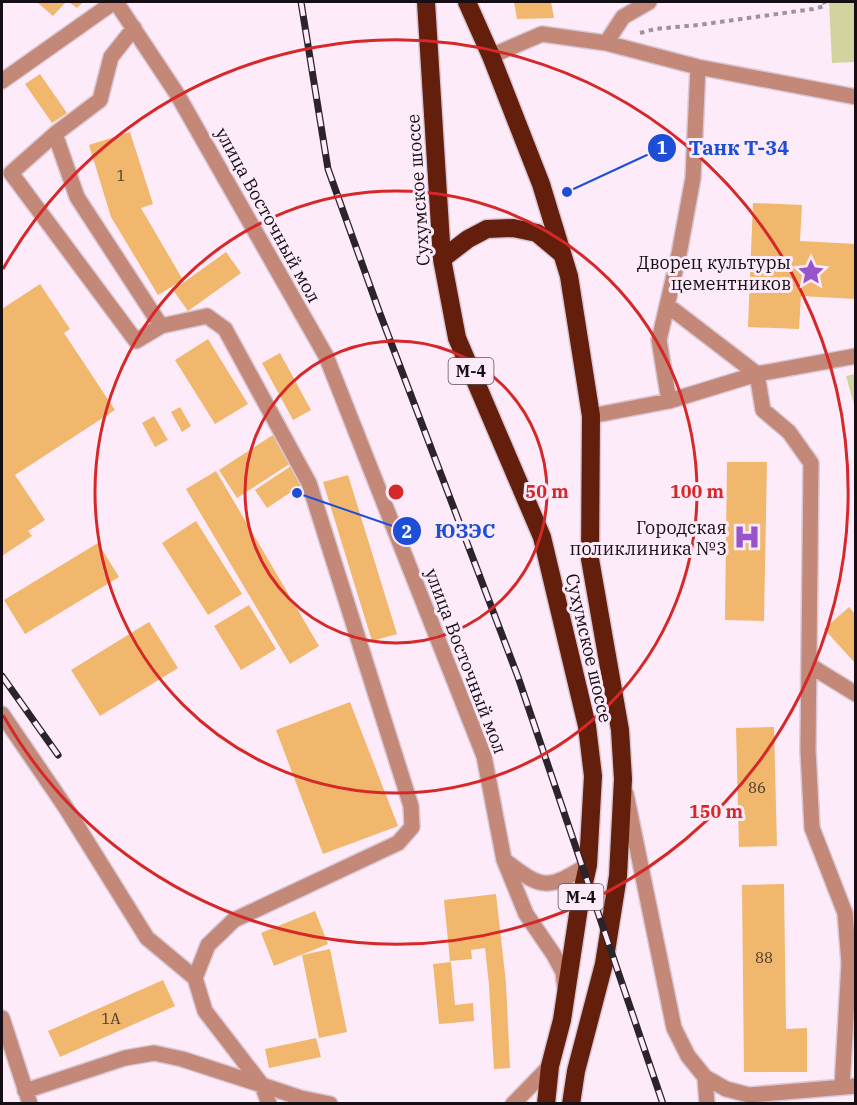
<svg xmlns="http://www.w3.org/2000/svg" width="857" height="1105" font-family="'IBM Plex Serif',serif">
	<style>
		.green { fill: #d2d49f }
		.building { fill: #f0b76d }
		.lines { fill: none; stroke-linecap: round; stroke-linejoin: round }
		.minor-casing { stroke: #d8c8d5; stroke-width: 18 }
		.highway-casing { stroke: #d8c8d5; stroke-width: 21 }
		.path { stroke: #a0929d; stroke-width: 4; stroke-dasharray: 4.5 4.5; stroke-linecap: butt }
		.minor { stroke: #c48878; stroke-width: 15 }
		.highway { stroke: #631e0c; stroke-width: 18 }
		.rail-casing { stroke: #2c242b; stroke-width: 7 }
		.rail { stroke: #fdebfa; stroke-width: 4.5; stroke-dasharray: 14; stroke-linecap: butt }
		.ring { fill: none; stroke: #d62828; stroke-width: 3 }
		.labels { text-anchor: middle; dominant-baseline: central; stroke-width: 6; stroke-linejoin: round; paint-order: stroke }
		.number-label { font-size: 15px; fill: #4c382a }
		.shield { fill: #fdebfa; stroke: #5b5059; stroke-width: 1.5 }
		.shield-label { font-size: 16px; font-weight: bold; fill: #150e14 }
		.street-label { font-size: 18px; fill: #150e14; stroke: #fdebfa }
		.poi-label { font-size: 18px; fill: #150e14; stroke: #fdebfa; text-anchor: end }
		.centre { fill: #d62828; stroke: #fdebfa; stroke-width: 3 }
		.ring-label { font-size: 18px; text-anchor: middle; font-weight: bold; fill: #d62828; stroke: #fdebfa; stroke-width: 6; stroke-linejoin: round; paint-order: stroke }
		.leader { fill: none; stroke: #1d4ed8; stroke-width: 2 }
		.callout-dot { fill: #1d4ed8; stroke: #fdebfa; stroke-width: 2 }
		.mark-label { font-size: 18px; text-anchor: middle; font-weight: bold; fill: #fff }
		.callout-label { font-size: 20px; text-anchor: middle; font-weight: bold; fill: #1d4ed8; stroke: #fdebfa; stroke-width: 6; stroke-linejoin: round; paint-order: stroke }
	</style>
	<rect width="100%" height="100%" fill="#fdebfa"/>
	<path class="green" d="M829,2H855V62L832,63Z
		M855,374H856L855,408L846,376Z"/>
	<path class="building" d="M37,2H66L53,16Z
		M69,2H83L77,8Z
		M514,2H551L554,18L517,19Z
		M40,74L67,113L52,123L25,84Z
		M130,132L153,204L141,208L183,280L158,295L111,217L89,145Z
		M753,203L802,205L800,241L856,244V299L801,296L799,329L748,327Z
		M226,252L241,273L188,311L173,290Z
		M40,284L70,329L64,333L115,410L15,475L45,520L28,531L32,536L2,556V309Z
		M208,339L248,404L215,424L175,360Z
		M280,353L311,410L293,420L262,363Z
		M180,407L191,426L182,432L171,412Z
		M154,416L168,440L155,447L142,423Z
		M273,435L291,463L237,498L219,470Z
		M727,462H767L764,621L725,620Z
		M291,466L303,484L267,508L255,490Z
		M216,471L319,646L290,664L186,489Z
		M348,475L397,634L372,641L323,482Z
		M196,521L242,594L208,615L162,543Z
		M98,543L119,577L25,634L4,600Z
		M249,605L276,649L241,670L214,626Z
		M849,607L856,615V664L824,629Z
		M149,622L178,668L100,716L71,670Z
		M350,702L398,826L323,854L276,730Z
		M774,727L777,846L739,847L736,728Z
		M784,884L786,1029L807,1028V1072H744L742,885Z
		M496,894L506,983L510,1068L494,1069L489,985L485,948L471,950L472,959L450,961L444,900Z
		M315,911L328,944L274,966L261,933Z
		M330,949L347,1032L319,1038L302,955Z
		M451,962L455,1005L473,1003L474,1021L439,1024L433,964Z
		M163,980L175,1006L60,1057L48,1031Z
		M316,1038L321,1057L269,1068L265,1049Z"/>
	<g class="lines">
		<defs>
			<path id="minor" d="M116,2L177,94L326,356L484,756L504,860L526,914L554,955L563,972L565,989
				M134,28L111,57L100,100L55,134L77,197L161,326L207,316L225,329L309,483L411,806L412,827L398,843L234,920L208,945L195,978L205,1011L262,1085L301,1098L330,1104
				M606,43L623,17L649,2
				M491,56L542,34L606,43L698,67L856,97
				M2,81L114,2
				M55,134L11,173L136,341L161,326
				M667,305L757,374L763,410L789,432L811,463L808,750L812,828L845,913L849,963L842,1087
				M669,401L659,340L679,254L693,178L698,67
				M591,416L669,401L757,374L856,356
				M809,665L856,694
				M2,714L66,808L147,938L195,978
				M626,794L674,1028L688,1056L705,1077L707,1104
				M504,860C543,890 547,890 588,865
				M2,1018L30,1104
				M705,1077L726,1089L749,1095L856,1086
				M25,1091L125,1058L154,1053L182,1059L262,1085L269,1104
				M513,1104L550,1066"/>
			<path id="highway" d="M426,2L442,259L457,338L542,537L587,726L593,776L588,865L580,901L562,1020L550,1066L546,1104
				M467,2L491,56L541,184L569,276L591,416L590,559L620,730L623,779L618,876L604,964L576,1071L571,1104
				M442,259L468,239L487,229L513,228L537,233L562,254"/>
		</defs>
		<use href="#minor" class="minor-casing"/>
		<use href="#highway" class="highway-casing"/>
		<path class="path" d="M640,33L655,29L698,25L813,9L825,6L824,2"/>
		<use href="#minor" class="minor"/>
		<use href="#highway" class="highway"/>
		<defs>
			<path id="rail" d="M301,2L328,169L379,311L518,677L663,1104
				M2,676L58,755"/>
		</defs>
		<use href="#rail" class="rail-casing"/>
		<use href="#rail" class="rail"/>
	</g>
	<g class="ring">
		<circle cx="396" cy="492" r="151"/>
		<circle cx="396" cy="492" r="301"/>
		<path d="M3 269A452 452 0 1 1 3 715"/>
	</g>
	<defs>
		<symbol id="sight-bare" viewBox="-9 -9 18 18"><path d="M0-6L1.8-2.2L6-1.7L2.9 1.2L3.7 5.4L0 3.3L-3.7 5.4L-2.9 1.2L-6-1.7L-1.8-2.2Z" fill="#9855ca" stroke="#fdebfa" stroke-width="2.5" paint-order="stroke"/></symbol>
		<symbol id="hospital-bare" viewBox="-9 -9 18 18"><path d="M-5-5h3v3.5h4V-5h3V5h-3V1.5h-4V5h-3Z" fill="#9855ca" stroke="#fdebfa" stroke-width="2.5" paint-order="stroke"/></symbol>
	</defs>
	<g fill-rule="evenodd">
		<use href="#sight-bare" x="792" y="253" width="38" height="38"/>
		<use href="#hospital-bare" x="728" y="518" width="38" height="38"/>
	</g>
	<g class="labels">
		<g class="number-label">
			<text x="121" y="175">1</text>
			<text x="757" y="787">86</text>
			<text x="764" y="957">88</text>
			<text x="111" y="1018">1А</text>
		</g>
		<g class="shield">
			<rect x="448.5" y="358" width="45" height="26" rx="4.5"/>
			<rect x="558.5" y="884" width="45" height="26" rx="4.5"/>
		</g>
		<g class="shield-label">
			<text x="471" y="371">М-4</text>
			<text x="581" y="897">М-4</text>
		</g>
		<g class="street-label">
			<text transform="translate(418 190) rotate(-94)">Сухумское шоссе</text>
			<text transform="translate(268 215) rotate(61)">улица Восточный мол</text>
			<text transform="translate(589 648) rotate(77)">Сухумское шоссе</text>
			<text transform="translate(466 661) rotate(69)">улица Восточный мол</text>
		</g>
		<g class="poi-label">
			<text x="791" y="262">Дворец культуры<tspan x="791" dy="21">цементников</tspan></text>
			<text x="727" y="527">Городская<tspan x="727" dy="21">поликлиника №3</tspan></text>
		</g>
	</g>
	<circle cx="396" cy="492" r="9" class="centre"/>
	<g class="ring-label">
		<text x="547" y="498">50 m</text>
		<text x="697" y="498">100 m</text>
		<text x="716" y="818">150 m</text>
	</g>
	<path class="leader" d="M567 192L662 148M297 493L407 531"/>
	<g class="callout-dot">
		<circle cx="567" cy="192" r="6"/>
		<circle cx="297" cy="493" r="6"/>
		<circle cx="662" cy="148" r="15"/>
		<circle cx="407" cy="531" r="15"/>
	</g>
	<g class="mark-label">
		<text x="662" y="154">1</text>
		<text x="407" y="538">2</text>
	</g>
	<g class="callout-label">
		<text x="739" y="155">Танк Т-34</text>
		<text x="465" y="538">ЮЗЭС</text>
	</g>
	<rect width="857" height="1105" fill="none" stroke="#150e14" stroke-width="6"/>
</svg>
